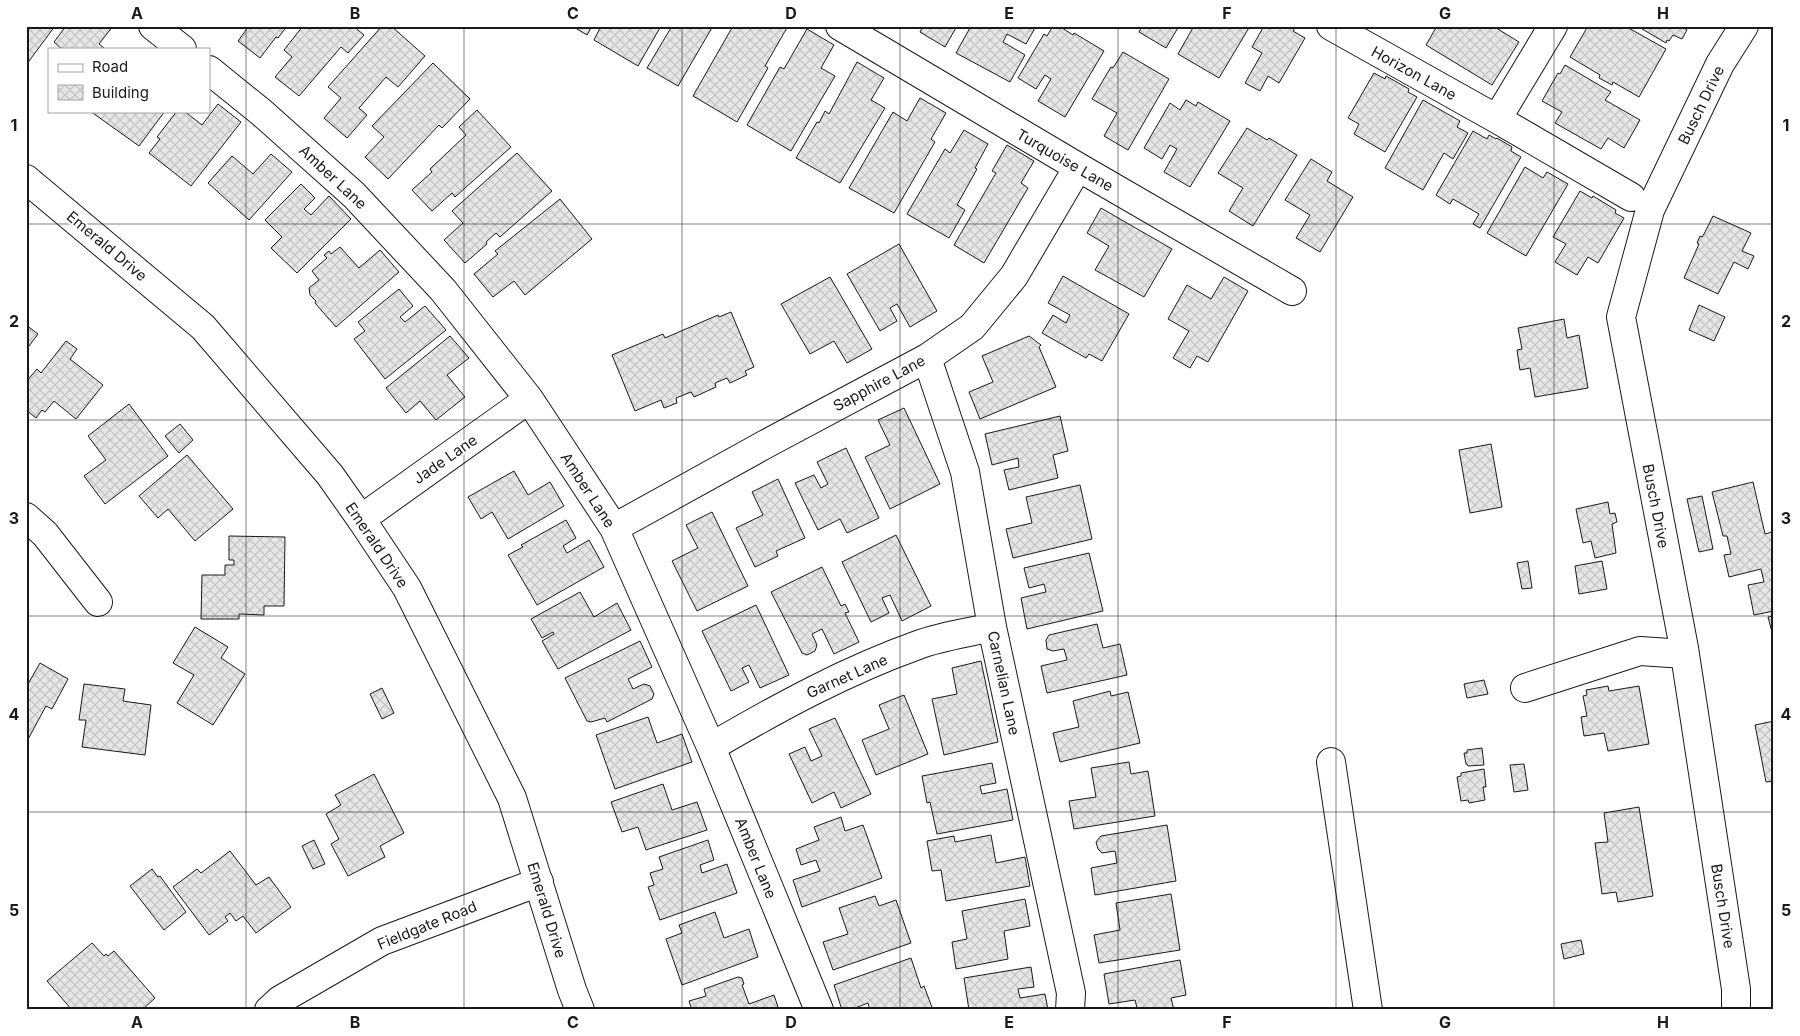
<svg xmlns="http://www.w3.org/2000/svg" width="1800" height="1036" font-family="Inter,sans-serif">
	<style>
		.building { fill: url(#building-cross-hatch); stroke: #1a1a1a }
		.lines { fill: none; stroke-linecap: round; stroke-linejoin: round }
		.minor-casing { stroke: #1a1a1a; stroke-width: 30 }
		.major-casing { stroke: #1a1a1a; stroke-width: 30 }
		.minor { stroke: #fff; stroke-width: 28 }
		.major { stroke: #fff; stroke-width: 28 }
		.grid { fill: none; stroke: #1a1a1a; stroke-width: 1; stroke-opacity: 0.55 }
		.labels { text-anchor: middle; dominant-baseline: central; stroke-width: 4; stroke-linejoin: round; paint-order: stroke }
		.street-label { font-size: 15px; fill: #1a1a1a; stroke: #fff }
		.neatline { fill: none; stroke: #1a1a1a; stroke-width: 2 }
		.grid-label { font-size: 16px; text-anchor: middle; font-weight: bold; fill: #1a1a1a }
	</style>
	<defs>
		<pattern id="building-cross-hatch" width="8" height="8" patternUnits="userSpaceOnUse" patternTransform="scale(1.25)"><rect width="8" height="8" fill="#e6e6e6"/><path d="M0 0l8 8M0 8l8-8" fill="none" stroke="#c5c5c5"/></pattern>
	</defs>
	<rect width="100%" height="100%" fill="#fff"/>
	<path class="building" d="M26,26H55L29,61L26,60Z
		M66,26H73L76,29L78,26H113L99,44L105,49H62L54,42Z
		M249,26H287L278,38L276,37L260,58L238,41Z
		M303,26H353L364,35L348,53L341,47L299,96L275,77L292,57L284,50Z
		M382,26H391L425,56L398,87L386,77L359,108L367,115L347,138L324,118L341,98L328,87Z
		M572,26H592L587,35Z
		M601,26H661L638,66L594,40Z
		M672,26H713L678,86L647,68Z
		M733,26H745L751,29L753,26H788L765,66L768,68L737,122L693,96Z
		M923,26H957L945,47L920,32Z
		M971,26H1036L1026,44L1007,34L1003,42L1025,55L1010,82L956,53Z
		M1053,26H1059L1073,35L1074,33L1104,51L1065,117L1038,101L1051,79L1045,75L1036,89L1018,78L1044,34L1047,36Z
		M1142,26H1179L1166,48L1139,32Z
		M1194,26H1250L1219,78L1178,54Z
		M1264,26H1296L1293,31L1305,38L1279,83L1268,76L1260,91L1245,83L1262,53L1252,47Z
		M1437,26H1493L1519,42L1492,85L1426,45Z
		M1588,26H1625L1666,49L1639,97L1613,82L1612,85L1599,78L1600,75L1570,57Z
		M1637,26H1680L1687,30L1682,39L1673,35L1669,41L1667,40L1666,43Z
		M807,29L834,45L821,68L835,76L791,151L747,125L780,67L784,69Z
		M1123,52L1169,79L1128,150L1104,136L1117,113L1092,99L1111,67L1113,68Z
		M857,62L884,78L871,100L885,108L840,183L796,158L817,122L819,123L825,111L829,114Z
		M433,63L470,99L442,128L439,125L388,179L365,157L384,137L372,126Z
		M1565,65L1611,92L1605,100L1640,120L1624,148L1608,138L1601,149L1555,123L1562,112L1542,101L1558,73L1560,74Z
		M1374,73L1385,79L1386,76L1409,89L1408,92L1417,97L1385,152L1354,134L1359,124L1348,118Z
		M920,98L946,113L931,139L935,142L894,213L849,188L893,112L907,121Z
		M1186,100L1196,106L1198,102L1230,121L1190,187L1164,172L1177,149L1170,145L1162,159L1144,148L1170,103L1180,110Z
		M1423,100L1460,121L1457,127L1468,133L1453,159L1444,153L1423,190L1385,168Z
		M218,104L241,122L191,186L149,153L160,139L157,137L177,111H184L202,125Z
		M477,110L511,147L455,197L452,193L432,211L412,190L432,172L430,169L466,135L459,127Z
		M90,111H165L139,146Z
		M1247,128L1267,140L1269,138L1297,155L1253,226L1229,211L1243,188L1218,173Z
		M964,130L988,144L975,168L977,169L957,205L965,210L949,238L907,214L945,149L950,153Z
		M1473,131L1487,139L1489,135L1496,139L1497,138L1512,147L1511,151L1521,157L1480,228L1473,224L1479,214L1453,199L1450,204L1436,195Z
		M1007,145L1034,161L1021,183L1028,188L984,263L954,245L996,173L992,171Z
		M517,153L552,191L500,237L496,233L486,242L487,244L465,263L444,240L463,223L452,211Z
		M271,154L292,172L249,220L208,183L232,156L253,174Z
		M1311,159L1332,172L1327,181L1353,197L1320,252L1296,238L1310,215L1285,200Z
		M1525,167L1543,178L1547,172L1568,184L1526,256L1487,233Z
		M301,184L315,198L304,209L311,215L329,196L351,219L297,273L271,248L282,237L265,220Z
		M1580,191L1592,198L1593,196L1616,210L1615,213L1624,218L1598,263L1588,257L1577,275L1555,262L1566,244L1553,237Z
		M560,199L592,239L525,295L514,281L493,297L474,274L498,254L495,251Z
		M1101,208L1172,249L1144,297L1095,270L1109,246L1087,233Z
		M1713,216L1751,233L1742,251L1754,256L1748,269L1734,262L1718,294L1684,278L1699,244L1697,243L1700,236L1702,237L1704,234Z
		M899,244L937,311L910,327L897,304L890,308L897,321L880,331L847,274Z
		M340,247L359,268L380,250L399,272L336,327L315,303L316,301L310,295L309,288L319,280L312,271L327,258L324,255L329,251L331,254Z
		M1063,276L1129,314L1102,361L1089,354L1086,358L1042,333L1053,315L1066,323L1070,315L1048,303Z
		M830,277L872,349L847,363L834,341L810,354L781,304Z
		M1224,277L1248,291L1208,362L1197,356L1190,368L1173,358L1189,331L1168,319L1187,285L1211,299Z
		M399,289L413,306L400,317L405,322L425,306L446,330L385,379L354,339L365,331L358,322Z
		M1699,305L1725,317L1714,341L1689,330Z
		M731,312L754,367L745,371L747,375L730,383L727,378L715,383L716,387L694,397L691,392L676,398L677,403L664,408L661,400L635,411L612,355L663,334L665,338L718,315L719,317Z
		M1564,319L1567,338L1579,335L1588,388L1535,397L1530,368L1520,370L1517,350L1522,349L1518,328Z
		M26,325L38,334L26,350Z
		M450,336L469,358L447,375L465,397L436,420L420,401L406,413L386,388Z
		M1029,336L1041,345L1039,347L1056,387L980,419L969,392L993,382L982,356Z
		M66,341L77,349L70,359L103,385L76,419L54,401L45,412L42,410L36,418L26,410V382L37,369L41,373Z
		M129,404L168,456L105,504L84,476L106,460L88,436Z
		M904,408L940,484L890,509L865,457L890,445L878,420Z
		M1060,416L1068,451L1053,455L1058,478L1009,490L1004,470L1019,467L1018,458L992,465L985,434Z
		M180,424L193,440L179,453L165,436Z
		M1491,444L1502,507L1470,513L1459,450Z
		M846,448L879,518L847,533L840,519L818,530L795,483L814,475L821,488L828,484L817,462Z
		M187,455L233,509L195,541L168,509L158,518L139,496Z
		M514,471L528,495L550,482L564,506L508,539L492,512L481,519L468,497Z
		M778,479L805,538L776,551L778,556L755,567L736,528L763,515L752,492Z
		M1753,482L1765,534L1772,532L1774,538V611L1754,615L1748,585L1764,582L1761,569L1729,577L1724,555L1731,554L1727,536H1723L1712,492Z
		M1080,485L1092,539L1013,558L1006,529L1032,523L1026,497Z
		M1702,496L1713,549L1699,552L1687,499Z
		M1608,502L1610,514L1615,513L1617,522L1612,524L1616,553L1595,558L1591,541L1583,543L1576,509Z
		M712,512L748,586L697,611L672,561L698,548L686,525Z
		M566,520L576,538L563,546L567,553L589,540L604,567L537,605L508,555L523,547L521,545Z
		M896,535L931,606L902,621L890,595L882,598L889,613L871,622L842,562Z
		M229,536L285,537L284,606H264V615L239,614V619H201L202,575H225V565H234V560H229Z
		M1089,553L1103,611L1027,629L1021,598L1046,592L1044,584L1029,588L1024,568Z
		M1528,561L1532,588L1522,589L1517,563Z
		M1602,561L1607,589L1579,594L1575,566Z
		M822,567L841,606L845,604L849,612L845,613L859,642L834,654L822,629L812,634L817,645L815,651L807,655L802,653L771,592Z
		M580,592L594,617L617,603L631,630L558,669L542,641L554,634L553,632L542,638L531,619Z
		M756,605L789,675L760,688L749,665L742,668L749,682L731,691L702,631Z
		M1774,616V636H1773L1768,617Z
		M1097,624L1103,648L1120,644L1127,675L1047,693L1041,666L1067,660L1064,649L1053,651L1047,649L1046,640L1049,635Z
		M195,627L228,647L221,658L245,674L213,725L177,703L194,675L173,663Z
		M640,641L652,667L628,679L633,689L644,684L650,686L654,694L652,699L607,722L605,718L591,722L587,721L565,678Z
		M981,661L998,742L944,755L932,699L957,694L952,668Z
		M40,663L68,679L52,709L46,706L26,743V683L28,684Z
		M1484,680L1488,694L1467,698L1464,684Z
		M84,684L125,689L123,701L151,705L145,755L82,747L86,720H79Z
		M1608,686L1609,691L1639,686L1649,744L1608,751L1604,733L1584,736L1581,717L1587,716L1583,696L1587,695L1586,690Z
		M382,688L394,713L382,719L370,694Z
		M1110,691L1111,696L1128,692L1140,743L1060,762L1053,733L1079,727L1073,701Z
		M904,695L928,754L876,775L862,740L889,729L879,705Z
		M648,717L657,743L682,734L692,762L615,789L596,735Z
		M835,718L871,794L841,808L834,792L812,803L789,754L805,747L811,761L822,756L809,729Z
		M1774,721V781L1766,782L1755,725Z
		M1482,748L1484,765L1468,766L1467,764H1466L1464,753H1467V750Z
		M1129,762L1131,774L1148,771L1155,816L1074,829L1069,801L1096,797L1091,768Z
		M992,763L996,783L980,786L982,794L1007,789L1013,820L937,834L930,802L927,803L922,776Z
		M1524,764L1528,790L1514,792L1510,765Z
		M1484,769L1486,787H1483L1485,800L1469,803L1468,800L1461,801L1457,777L1461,776V773Z
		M374,774L404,833L380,846L385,857L348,876L331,844L339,839L326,814L341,805L335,795Z
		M663,784L672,810L697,802L707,830L646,850L638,827L622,832L611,802Z
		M1639,807L1653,896L1618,902L1616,892L1602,894L1595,843L1608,842L1604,813Z
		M841,817L845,831L863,825L882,878L802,907L793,880L820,871L816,860L801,865L796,849L819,840L814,827Z
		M1167,825L1176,881L1095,895L1091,868L1117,863L1115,851L1102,853L1098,849L1096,842L1101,836Z
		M991,835L996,863L1025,857L1030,886L946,901L941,870L932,871L927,841L954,836L955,842Z
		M314,840L325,864L313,869L302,846Z
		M708,840L714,860L700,865L702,873L727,864L737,893L660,920L648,887L654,885L650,873L663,869L659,857Z
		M230,851L256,885L269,877L291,907L256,933L243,916L236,921L230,913L225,917L228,921L209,935L173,887L197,869L201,873Z
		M152,869L158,877L160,876L186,912L164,930L130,886Z
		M1171,894L1180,950L1099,963L1094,935L1120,930L1116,903Z
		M875,896L879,906L896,900L911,943L833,970L823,942L848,934L839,908Z
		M1025,899L1030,926L1004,931L1008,959L956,969L952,942L967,939L962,911Z
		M715,912L724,938L749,929L758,957L682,985L666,939L682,933L679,925Z
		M1581,940L1584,954L1564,959L1561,944Z
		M92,943L104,956L106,954L108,956L114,951L155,998L142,1010H72L47,981Z
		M911,958L921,988L924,986L933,1010H870L868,1003L850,1010H842L834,985Z
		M1180,960L1186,995L1171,998L1174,1010H1125L1137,1008L1135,1000L1109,1004L1104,974Z
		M1031,967L1034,987L1018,989L1020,998L1045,994L1048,1010H969L964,978Z
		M738,977L742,978L744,984L742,985L749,1004L774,995L779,1010H692L689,1001L706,996L704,989Z"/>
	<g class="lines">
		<defs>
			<path id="minor" d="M153,26L182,49
				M840,26L1078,167L1292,291
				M1331,26L1497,119L1631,197
				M209,70L261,112L354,195L443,290L529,399L614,528L711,747L819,1010
				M1497,119L1553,26
				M927,358L965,472L992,627L1071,993L1070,1010
				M26,517L45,534L98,602
				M361,519L529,399
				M614,528L764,445L927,358L972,327L1014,276L1078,167
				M1525,688L1640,651L1685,654
				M711,747C778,708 845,671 918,645C942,636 968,633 992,627
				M1331,762L1368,1010
				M269,1010L280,1000L382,941L539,882
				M1736,1010V989L1684,648L1621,317L1650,210L1720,64L1744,26"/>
			<path id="major" d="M26,179L203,327L330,475L361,519L407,588L512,798L572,990L580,1010"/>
		</defs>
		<use href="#minor" class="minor-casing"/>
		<use href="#major" class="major-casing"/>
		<use href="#minor" class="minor"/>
		<use href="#major" class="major"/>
	</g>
	<path class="grid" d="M246,26V1010M464,26V1010M682,26V1010M900,26V1010M1118,26V1010M1336,26V1010M1554,26V1010M26,224H1774M26,420H1774M26,616H1774M26,812H1774"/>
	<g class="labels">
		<g class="street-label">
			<text transform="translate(1414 73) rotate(29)">Horizon Lane</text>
			<text transform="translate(1701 105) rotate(-64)">Busch Drive</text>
			<text transform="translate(1065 160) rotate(30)">Turquoise Lane</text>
			<text transform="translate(333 177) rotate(43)">Amber Lane</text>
			<text transform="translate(107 246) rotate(40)">Emerald Drive</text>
			<text transform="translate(879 383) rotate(-28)">Sapphire Lane</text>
			<text transform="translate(445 459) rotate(-35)">Jade Lane</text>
			<text transform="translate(588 490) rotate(57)">Amber Lane</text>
			<text transform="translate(1656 506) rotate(79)">Busch Drive</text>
			<text transform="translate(377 545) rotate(56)">Emerald Drive</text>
			<text transform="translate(847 676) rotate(-24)">Garnet Lane</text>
			<text transform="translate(1004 683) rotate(78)">Carnelian Lane</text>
			<text transform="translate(756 858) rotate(68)">Amber Lane</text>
			<text transform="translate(1723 906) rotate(81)">Busch Drive</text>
			<text transform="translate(547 910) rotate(73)">Emerald Drive</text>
			<text transform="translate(427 925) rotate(-22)">Fieldgate Road</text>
		</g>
	</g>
	<rect width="1800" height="1036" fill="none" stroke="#ffffff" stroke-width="55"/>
	<rect x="48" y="48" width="162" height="65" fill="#ffffff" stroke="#a3a3a3"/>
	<rect x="58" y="64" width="25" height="8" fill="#ffffff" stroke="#a3a3a3"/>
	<text x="92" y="72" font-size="15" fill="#1a1a1a">Road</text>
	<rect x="58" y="85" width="25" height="15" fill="url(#building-cross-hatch)" stroke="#a3a3a3"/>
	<text x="92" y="98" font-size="15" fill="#1a1a1a">Building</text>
	<rect x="28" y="28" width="1744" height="980" class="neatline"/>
	<g class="grid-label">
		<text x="137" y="19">A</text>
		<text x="355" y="19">B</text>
		<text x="573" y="19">C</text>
		<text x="791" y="19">D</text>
		<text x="1009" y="19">E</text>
		<text x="1227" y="19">F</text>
		<text x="1445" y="19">G</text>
		<text x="1663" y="19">H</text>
		<text x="14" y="131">1</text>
		<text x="1786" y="131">1</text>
		<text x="14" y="327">2</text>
		<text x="1786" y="327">2</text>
		<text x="14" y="524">3</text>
		<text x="1786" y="524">3</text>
		<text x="14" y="720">4</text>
		<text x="1786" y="720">4</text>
		<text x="14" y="916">5</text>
		<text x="1786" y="916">5</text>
		<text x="137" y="1028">A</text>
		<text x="355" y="1028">B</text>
		<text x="573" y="1028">C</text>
		<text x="791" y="1028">D</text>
		<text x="1009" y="1028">E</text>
		<text x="1227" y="1028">F</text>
		<text x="1445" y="1028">G</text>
		<text x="1663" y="1028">H</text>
	</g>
</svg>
